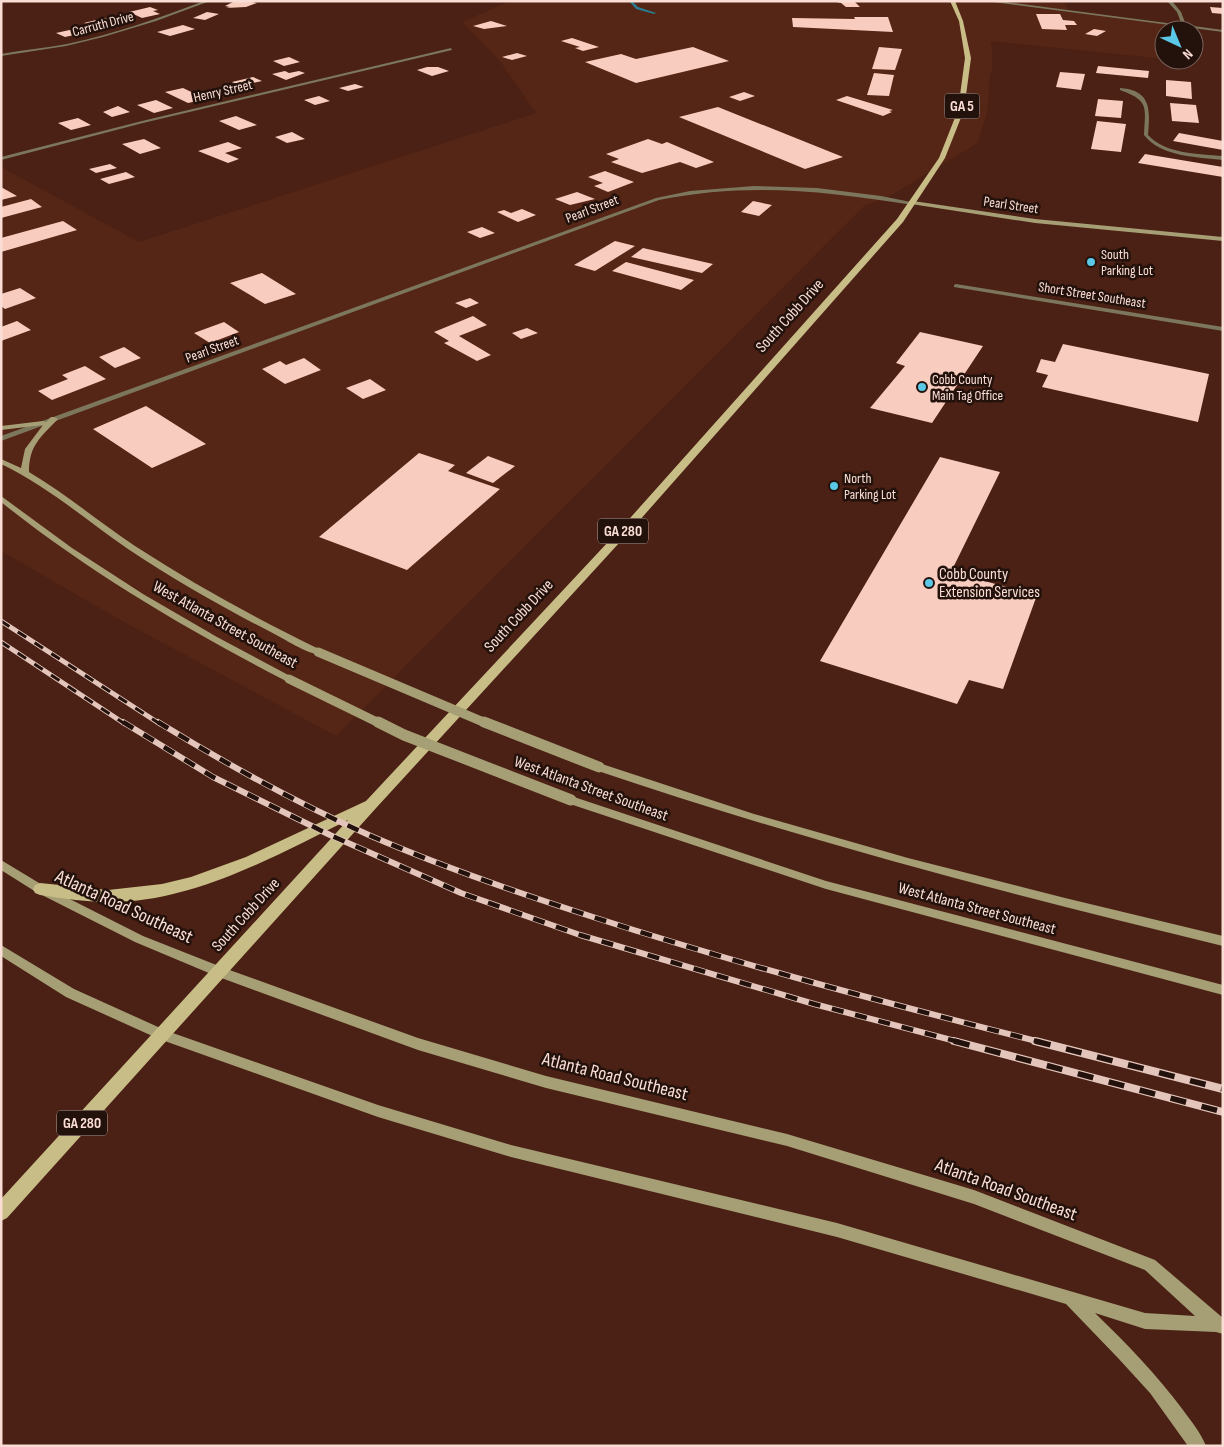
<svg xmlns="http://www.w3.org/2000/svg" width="1224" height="1447" font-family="'Sofia Sans Condensed',sans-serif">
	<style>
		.built { fill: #552515 }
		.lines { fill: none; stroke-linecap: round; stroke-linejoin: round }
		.stream { fill: #297d93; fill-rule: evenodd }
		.building { fill: #f8ccbe }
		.street { fill: #7b765c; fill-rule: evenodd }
		.secondary { fill: #a69e75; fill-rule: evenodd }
		.primary { fill: #c8bd87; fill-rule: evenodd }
		.rail-far2-casing { stroke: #e3c5bc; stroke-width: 5 }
		.rail-far1-casing { stroke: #e3c5bc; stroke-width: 6 }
		.rail-casing { stroke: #e3c5bc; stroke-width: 8 }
		.rail-far2 { stroke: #23110b; stroke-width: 3; stroke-dasharray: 10; stroke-linecap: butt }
		.rail-far1 { stroke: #23110b; stroke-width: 4.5; stroke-dasharray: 12; stroke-linecap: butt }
		.rail { stroke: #23110b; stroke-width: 5.5; stroke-dasharray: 16; stroke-linecap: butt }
		.secondary-bridge-far1 { stroke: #a69e75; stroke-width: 9 }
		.secondary-bridge { stroke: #a69e75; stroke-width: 11 }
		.poi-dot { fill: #5ac8e6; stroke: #23110b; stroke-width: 2 }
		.labels { text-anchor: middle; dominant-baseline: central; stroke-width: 5; stroke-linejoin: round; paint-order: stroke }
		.far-street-label { font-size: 14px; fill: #faded5; stroke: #23110b }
		.far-poi-label { font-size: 14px; fill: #faded5; stroke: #23110b; text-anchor: start }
		.shield { fill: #23110b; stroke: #baa098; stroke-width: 1 }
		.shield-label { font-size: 15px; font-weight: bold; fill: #faded5 }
		.street-label { font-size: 16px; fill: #faded5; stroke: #23110b }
		.poi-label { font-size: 16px; fill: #faded5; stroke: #23110b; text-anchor: start }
		.near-street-label { font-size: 19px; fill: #faded5; stroke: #23110b }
	</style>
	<rect width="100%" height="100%" fill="#4a2114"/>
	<path class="built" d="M510,1H1064L1070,12L1170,24L1174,30H1164V59L990,41L992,47V69L989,83L988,109L978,143L890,196L864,206L336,736L122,621L1,551V167L139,242L515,120L536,113L499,60L462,22Z"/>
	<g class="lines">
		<path class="stream" d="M629,1H632L638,7L656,13L654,14L636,9Z"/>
	</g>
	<path class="building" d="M235,1H246L257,3L246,7L226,8L230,7L225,6Z
		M832,1H854L860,7H846L841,3Z
		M150,7L158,10L153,11L160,14L142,18L129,12Z
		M1210,7L1223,8V14L1212,13Z
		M207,12L219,14L205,20L193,18Z
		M1036,14H1060L1063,20L1074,21L1077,25H1065L1067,30L1042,29Z
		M854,17H888L893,32L793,27L792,18L855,19Z
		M104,18L115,21L95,26L84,23Z
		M491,21L507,26L484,29L473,26Z
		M183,25L195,29L170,36L157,32Z
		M74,29L83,33L65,37L56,33Z
		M1094,29L1106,31L1097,36L1085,34Z
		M572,38L599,47L583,51L575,48L580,47L561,41Z
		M693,47L729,61L636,83L585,62L621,54L636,59Z
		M879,47L902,49L895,70L872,69Z
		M517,53L527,56L512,60L502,57Z
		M289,57L300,62L284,66L273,61Z
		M1098,66L1149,71L1148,78L1096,73Z
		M427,67H438L449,71L432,76L417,70Z
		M285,71L289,73L299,71L305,73L286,80L272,74Z
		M1060,72L1085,74L1081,90L1056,87Z
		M874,73L894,75L889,96L867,95Z
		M253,77L262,81L240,86L232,82Z
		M1166,80L1191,82L1192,99L1166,96Z
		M355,84L364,87L348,91L339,88Z
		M183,88L206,99L188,103L165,92Z
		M744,92L755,96L740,101L729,97Z
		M319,96L330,101L315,105L304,100Z
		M847,96L893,110L889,111L892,112L883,116L836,100Z
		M1098,99L1123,101L1121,118L1095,116Z
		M156,100L173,108L154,113L137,105Z
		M1170,103L1196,105L1199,123L1172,121Z
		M118,106L130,112L112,117L103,112Z
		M718,107L843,157L805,169L679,117Z
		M236,116L257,125L239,130L219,121Z
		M78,118L91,125L71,130L58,123Z
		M1097,121L1126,124L1121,152L1091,149Z
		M292,132L305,139L287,143L275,137Z
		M1179,133L1223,141V150L1173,141Z
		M144,139L161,148L140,154L122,144Z
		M648,139L662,144L667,142L714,162L696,168L680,162L642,173L611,162L619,159L606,154Z
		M228,142L242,148L225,153L239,159L228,163L198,151Z
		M1145,154L1223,167V177L1138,163Z
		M110,164L117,168L96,173L89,169Z
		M605,171L634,182L608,192L594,186L603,183L588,177Z
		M126,172L135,177L109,184L100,179Z
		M1,187L17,196L1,200Z
		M577,192L595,199L570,205L555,199Z
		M31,199L42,207L1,218V207Z
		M753,201L772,205L759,216L741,212Z
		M522,209L536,215L518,222L497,212L504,210L511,213Z
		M63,221L77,230L1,252V238Z
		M482,227L495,233L480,238L467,232Z
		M615,241L635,246L595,271L574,265Z
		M643,248L713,264L702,273L631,257Z
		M626,262L694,280L681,290L612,271Z
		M262,273L296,294L265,304L230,283Z
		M20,288L36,298L5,309L1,306V294Z
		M470,298L479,303L466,308L455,303Z
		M473,316L487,325L459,336L491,355L477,361L444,343L449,341L434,332Z
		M17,321L31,330L1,341V327Z
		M224,322L239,332L210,343L194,333Z
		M527,328L538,333L521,339L512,333Z
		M920,332L983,346L932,423L870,408L905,366L896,363Z
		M1063,344L1209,374L1198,422L1042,387L1048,375L1036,372L1041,359L1055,362Z
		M124,347L141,358L115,368L99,357Z
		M304,358L321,370L285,384L262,369L280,361L286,365Z
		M85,366L106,379L52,400L38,391L68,379L62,375Z
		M370,379L386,390L363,399L346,388Z
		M146,406L206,444L152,468L93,429Z
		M419,453L455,465L448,471L500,489L407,570L319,537Z
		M488,456L515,466L493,483L466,473Z
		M940,457L1000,472L951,572L1037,595L1003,689L969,680L957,704L820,661Z"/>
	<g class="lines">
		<path class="street" d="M204,1H210L156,21L103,37L66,46L1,56V54C23,50 45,48 67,44C114,34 159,18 204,1Z
			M985,1H998L1182,25L1177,12L1167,1H1172L1181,12L1186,25L1223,30V32Z
			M451,48L452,50L143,123L1,160V157L142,121Z
			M1120,88C1152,90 1150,111 1148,135C1165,154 1199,154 1223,156V160C1197,157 1161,157 1144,135C1145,107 1150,101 1120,90Z
			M754,186L817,188L881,196L916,203L913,205C824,191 749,182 659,200L1,441V436L656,198L690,191Z
			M956,284L1223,327V331L954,287V285Z"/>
		<path class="secondary" d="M913,201L1035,219L1223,237V241L1035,223L911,204L910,203Z
			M51,417H54L58,419C41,437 29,445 29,472C66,494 99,522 135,546C195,585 257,619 321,650L323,652L321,654C312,656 289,642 280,637C228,610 177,582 128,549C86,520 47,486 1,464V459L21,468L25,449L43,425L1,430V426L43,421L46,422Z
			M1,496L72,548L143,594L217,637L292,677L294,679L292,681H286C186,629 90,573 1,502Z
			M599,763L754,814L908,858L1065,898L1223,936V946C1011,895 802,840 595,770L594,767L595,764Z
			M571,796L826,881L1223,985V995L826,889L567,803L566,800L567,797Z
			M1,860L44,886L143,936L224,968L418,1038L546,1076L787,1134L974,1190L1155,1260L1223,1318V1334L1216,1332L1145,1329L1095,1313C1127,1344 1157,1375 1183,1410C1191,1421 1201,1433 1206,1446H1188L1150,1393L1118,1358L1066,1304L837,1237L511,1157L378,1117L159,1039L66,997L1,956V945L74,989L167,1031L378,1105L511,1145L837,1223L1145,1313L1195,1316L1145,1270L974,1204L787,1146L546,1088L418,1050L216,976L135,942L36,892L1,870Z"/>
		<path class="primary" d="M950,1H955L963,21L971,58L964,110L945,158L903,222L631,530L377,807L7,1218L1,1221V1199L348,820C277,855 201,898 120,902C93,903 66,899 40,895L35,893L33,889L35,885L40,883L108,890L162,884L191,877L246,857L366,801L623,526L897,219L939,158L958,110L965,58L959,21Z"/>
		<defs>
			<path id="rail-far2" d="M1,621L160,724
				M1,642L125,724"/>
			<path id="rail-far1" d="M123,722L213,777L330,835L461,893L580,935L814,1004L959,1042
				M158,722C226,764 297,803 371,836C443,867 518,893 593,917C741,965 890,1004 1040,1042"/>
			<path id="rail" d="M954,1041L1223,1112
				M1035,1041L1223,1089"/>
		</defs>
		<use href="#rail-far2" class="rail-far2-casing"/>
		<use href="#rail-far1" class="rail-far1-casing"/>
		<use href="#rail" class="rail-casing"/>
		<use href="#rail-far2" class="rail-far2"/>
		<use href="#rail-far1" class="rail-far1"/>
		<use href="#rail" class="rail"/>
		<path class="secondary-bridge-far1" d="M318,652L488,724
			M289,679L381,724"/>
		<path class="secondary-bridge" d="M378,722L404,735L571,800
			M484,722L599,767"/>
	</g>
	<g class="poi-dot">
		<circle cx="1091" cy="262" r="5"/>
		<circle cx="922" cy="387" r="5"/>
		<circle cx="834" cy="486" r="5"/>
		<circle cx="929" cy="583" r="5"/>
	</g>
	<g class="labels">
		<g class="far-street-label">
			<text transform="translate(103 24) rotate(-15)">Carruth Drive</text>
			<text transform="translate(223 91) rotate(-13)">Henry Street</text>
			<text transform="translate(1011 205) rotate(8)">Pearl Street</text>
			<text transform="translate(592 209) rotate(-21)">Pearl Street</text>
			<text transform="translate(1092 295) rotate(9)">Short Street Southeast</text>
			<text transform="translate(212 349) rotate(-20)">Pearl Street</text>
		</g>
		<g class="far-poi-label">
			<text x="1101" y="254">South<tspan x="1101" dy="16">Parking Lot</tspan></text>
			<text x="932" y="379">Cobb County<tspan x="932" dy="16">Main Tag Office</tspan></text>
			<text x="844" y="478">North<tspan x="844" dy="16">Parking Lot</tspan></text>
		</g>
		<g class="shield">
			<rect x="944.5" y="93.5" width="35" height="25" rx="4"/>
			<rect x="598" y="518.5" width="50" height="25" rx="4"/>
			<rect x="57" y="1110.5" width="50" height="25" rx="4"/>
		</g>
		<g class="shield-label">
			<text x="962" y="106">GA 5</text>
			<text x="623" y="531">GA 280</text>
			<text x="82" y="1123">GA 280</text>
		</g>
		<g class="street-label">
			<text transform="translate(790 316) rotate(-48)">South Cobb Drive</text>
			<text transform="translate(519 616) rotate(-47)">South Cobb Drive</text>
			<text transform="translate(225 625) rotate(29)">West Atlanta Street Southeast</text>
			<text transform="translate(591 789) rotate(20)">West Atlanta Street Southeast</text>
			<text transform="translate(977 909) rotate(15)">West Atlanta Street Southeast</text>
			<text transform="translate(246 915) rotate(-48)">South Cobb Drive</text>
		</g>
		<g class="poi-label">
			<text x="939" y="574">Cobb County<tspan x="939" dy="18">Extension Services</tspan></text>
		</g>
		<g class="near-street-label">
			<text transform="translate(124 907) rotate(25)">Atlanta Road Southeast</text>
			<text transform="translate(615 1077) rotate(14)">Atlanta Road Southeast</text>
			<text transform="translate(1006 1190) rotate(20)">Atlanta Road Southeast</text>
		</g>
	</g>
	<rect width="1224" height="1447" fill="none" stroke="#faded5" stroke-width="5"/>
	<g transform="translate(1179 45) rotate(136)"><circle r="24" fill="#23110b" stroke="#79635c"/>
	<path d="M0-4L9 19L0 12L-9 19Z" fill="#5ac8e6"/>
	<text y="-8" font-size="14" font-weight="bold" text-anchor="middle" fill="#faded5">N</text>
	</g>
</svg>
